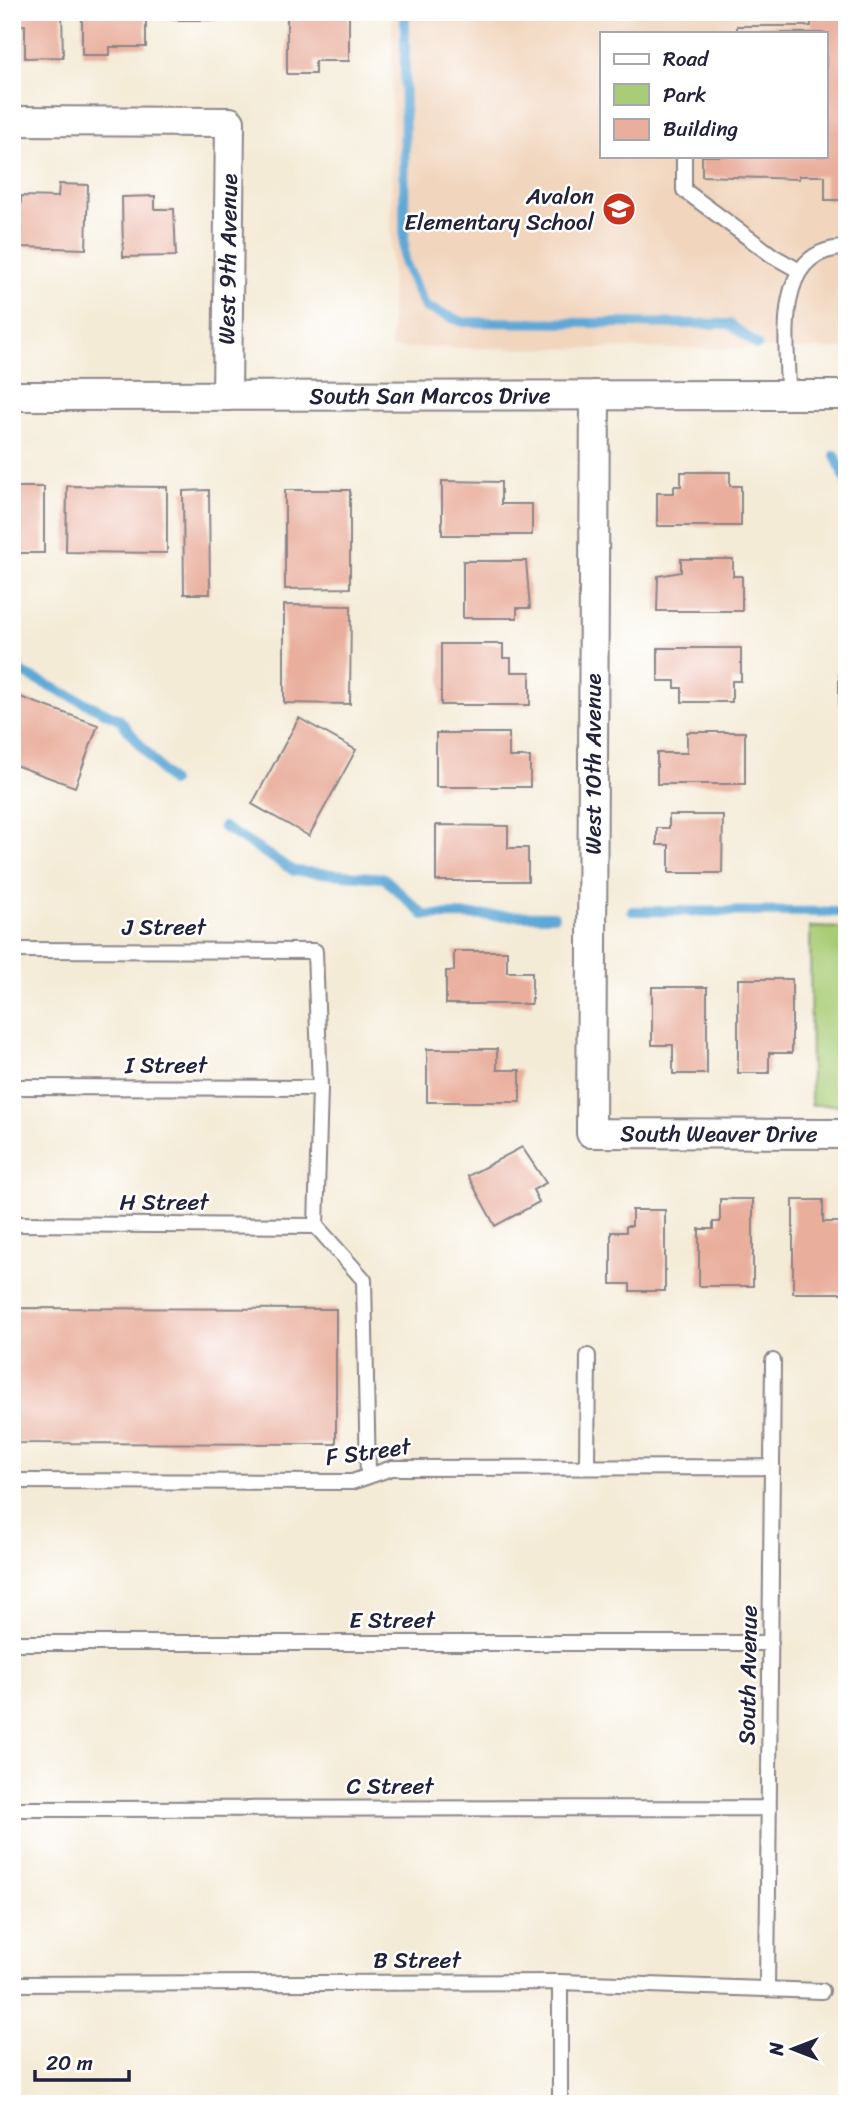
<svg xmlns="http://www.w3.org/2000/svg" width="859" height="2116" font-family="Sriracha,sans-serif">
	<style>
		.built { fill: #f1d5bd; fill-rule: evenodd }
		.green { fill: #a9cc76; stroke: #667758; stroke-width: 2 }
		.lines { fill: none; stroke-linecap: round; stroke-linejoin: round }
		.stream { stroke: #5fa8d6; stroke-width: 10 }
		.building { fill: #e9ae9c }
		.lane-casing { stroke: #8b8689; stroke-width: 18 }
		.street-casing { stroke: #8b8689; stroke-width: 32 }
		.lane { stroke: #fff; stroke-width: 14 }
		.street { stroke: #fff; stroke-width: 28 }
		.labels { text-anchor: middle; dominant-baseline: central; stroke-width: 5; stroke-linejoin: round; paint-order: stroke }
		.poi-label { font-size: 23px; fill: #22223b; stroke: #fff; text-anchor: end }
		.street-label { font-size: 23px; fill: #22223b; stroke: #fff }
	</style>
	<rect width="100%" height="100%" fill="#fff"/>
	<filter id="ink" filterUnits="userSpaceOnUse"><feTurbulence type="fractalNoise" baseFrequency=".0143" numOctaves="2"/><feDisplacementMap in="SourceGraphic" scale="14" xChannelSelector="R" yChannelSelector="G"/><feConvolveMatrix kernelMatrix="1 2 1 2 8 2 1 2 1" color-interpolation-filters="sRGB"/></filter>
	<filter id="wash" filterUnits="userSpaceOnUse"><feTurbulence type="fractalNoise" baseFrequency=".00686" numOctaves="4" result="noise"/><feDisplacementMap in="SourceGraphic" scale="28" xChannelSelector="R" yChannelSelector="G"/><feGaussianBlur stdDeviation="1.57" result="paint"/><feColorMatrix in="noise" values="0 0 0 0 0 0 0 0 0 0 0 0 0 0 0 0 0 1.4 0 .05"/><feComposite in="paint" operator="in"/></filter>
	<g filter="url(#wash)">
		<rect width="100%" height="100%" fill="#f4ebd7"/>
		<path class="built" d="M392,12H847V349L391,348ZM602,33H826V156H602Z"/>
		<path class="green" d="M810,927L847,928V1105H811Z"/>
		<g class="lines">
			<path class="stream" d="M405,12L404,262L425,307L463,322L730,324L757,345
				M835,455L847,483
				M12,668L119,719L171,782
				M223,827L294,871L384,878L424,915L554,916
				M632,911L847,912"/>
		</g>
		<g id="blocks">
			<path class="building" d="M12,12H62L63,57L25,58V25L12,26Z
				M82,12H146V47H110V55H82Z
				M174,12H224V20H173Z
				M287,12H349V61H315V74H287Z
				M811,12H847V200H825V176H799V179L702,176V156H826V33H737V26H811Z
				M59,184L88,185L86,249L20,247L21,196L58,197Z
				M155,196V209H174L176,256L123,257L122,197Z
				M681,472H730V486H741V526H657V493H674V486H681Z
				M442,481L501,482V504H532V535H442Z
				M67,486L167,487V553L66,552Z
				M12,487H44V553H12Z
				M209,490L210,594H184L183,491Z
				M285,490H350V588L285,589Z
				M681,559H733V576H742V611H657L658,576L681,572Z
				M463,561H526L530,608H517V618H463Z
				M284,605L351,606L350,704L284,703Z
				M441,644H503V658H511V672H530V705H441Z
				M658,648H741V681H732V702H682V688H675V681H658Z
				M839,652H847V705H839Z
				M12,694L98,725L75,787L12,764Z
				M299,718L356,750L309,836L252,804Z
				M687,732H745V784H657V753H687Z
				M436,733H509V757H530V787H436Z
				M669,815H723L722,873H669V845H657V828H669Z
				M436,825L508,826V848H528V881H436Z
				M454,951H507V972H532V1004H446V971H454Z
				M738,979H792V1053H769V1073H738Z
				M652,987H707V1074H673V1045H652Z
				M427,1049H497V1070H520V1102H427Z
				M522,1147L546,1183L533,1190L539,1202L495,1226L468,1176Z
				M720,1199H753V1286H699V1229H713V1222H720Z
				M793,1200H823V1222H846V1293H793Z
				M632,1210H665V1291H630V1284H611V1232H626V1226H632Z
				M12,1308L336,1309V1444L12,1443Z"/>
		</g>
	</g>
	<g filter="url(#ink)">
		<use href="#blocks" fill-opacity="0" stroke="#8b8689" stroke-width="2"/>
		<g class="lines">
			<defs>
				<path id="lane" d="M684,156V190L773,256L798,270
					M788,395C788,343 771,248 847,248
					M12,950L315,951L320,1088L316,1226L364,1280L368,1476
					M12,1087L320,1088
					M12,1224L316,1226
					M587,1467L588,1356
					M12,1481L352,1482L392,1468L772,1467
					M12,1643H771
					M12,1809L769,1808
					M560,1982V2104
					M12,1984L560,1982L822,1991
					M767,1989L773,1361"/>
				<g id="street">
					<path d="M12,121L230,122L227,396"/>
					<path id="s1" d="M595,395L591,1133L847,1134"/>
					<path id="s2" d="M12,396L847,395"/>
				</g>
			</defs>
			<use href="#lane" class="lane-casing"/>
			<use href="#street" class="street-casing"/>
			<use href="#lane" class="lane"/>
			<use href="#street" class="street"/>
		</g>
	</g>
	<defs>
		<symbol id="school-disc" viewBox="-11 -11 22 22"><circle r="9.5" fill="#c8321e" stroke="#fff"/><path d="M0-5L7-2L0 1L-7-2ZM-4 1L0 2.5L4 1V4Q0 6-4 4Z" fill="#fff"/></symbol>
	</defs>
	<g fill-rule="evenodd">
		<use href="#school-disc" x="600" y="190" width="38" height="38"/>
	</g>
	<g class="labels">
		<g class="poi-label">
			<text x="594" y="196">Avalon<tspan x="594" dy="26">Elementary School</tspan></text>
		</g>
		<g class="street-label">
			<text transform="translate(228 259) rotate(-89)">West 9th Avenue</text>
			<text stroke="none"><textPath href="#s2" startOffset="418">South San Marcos Drive</textPath></text>
			<text transform="translate(593 764) rotate(-90)">West 10th Avenue</text>
			<text x="164" y="927">J Street</text>
			<text x="166" y="1065">I Street</text>
			<text stroke="none"><textPath href="#s1" startOffset="866">South Weaver Drive</textPath></text>
			<text x="164" y="1202">H Street</text>
			<text transform="translate(368 1452) rotate(-8)">F Street</text>
			<text x="392" y="1620">E Street</text>
			<text transform="translate(748 1675) rotate(-89)">South Avenue</text>
			<text x="390" y="1786">C Street</text>
			<text x="417" y="1960">B Street</text>
		</g>
	</g>
	<rect width="859" height="2116" fill="none" stroke="#fff" stroke-width="42"/>
	<rect x="600" y="32" width="228" height="126" fill="#ffffff" stroke="#a7a7b1" stroke-width="2"/>
	<rect x="614" y="54" width="35" height="10" fill="#ffffff" stroke="#a7a7b1" stroke-width="2"/>
	<text x="663" y="66" font-size="21" fill="#22223b">Road</text>
	<rect x="614" y="84" width="35" height="21" fill="#a9cc76" stroke="#a7a7b1" stroke-width="2"/>
	<text x="663" y="102" font-size="21" fill="#22223b">Park</text>
	<rect x="614" y="119" width="35" height="21" fill="#e9ae9c" stroke="#a7a7b1" stroke-width="2"/>
	<text x="663" y="136" font-size="21" fill="#22223b">Building</text>
	<g transform="translate(793 2049) rotate(270)" stroke="#ffffff" stroke-width="5" paint-order="stroke">
	<path d="M0-5L12 26L0 18L-12 26Z" fill="#22223b"/>
	<text y="-10" font-size="19" font-weight="bold" text-anchor="middle" fill="#22223b">N</text>
	</g>
	<path d="M35 2070v10h94v-10" fill="none" stroke="#22223b" stroke-width="3.5"/>
	<text x="46" y="2070" font-size="21" fill="#22223b" stroke="#ffffff" stroke-width="5" paint-order="stroke">20 m</text>
</svg>
